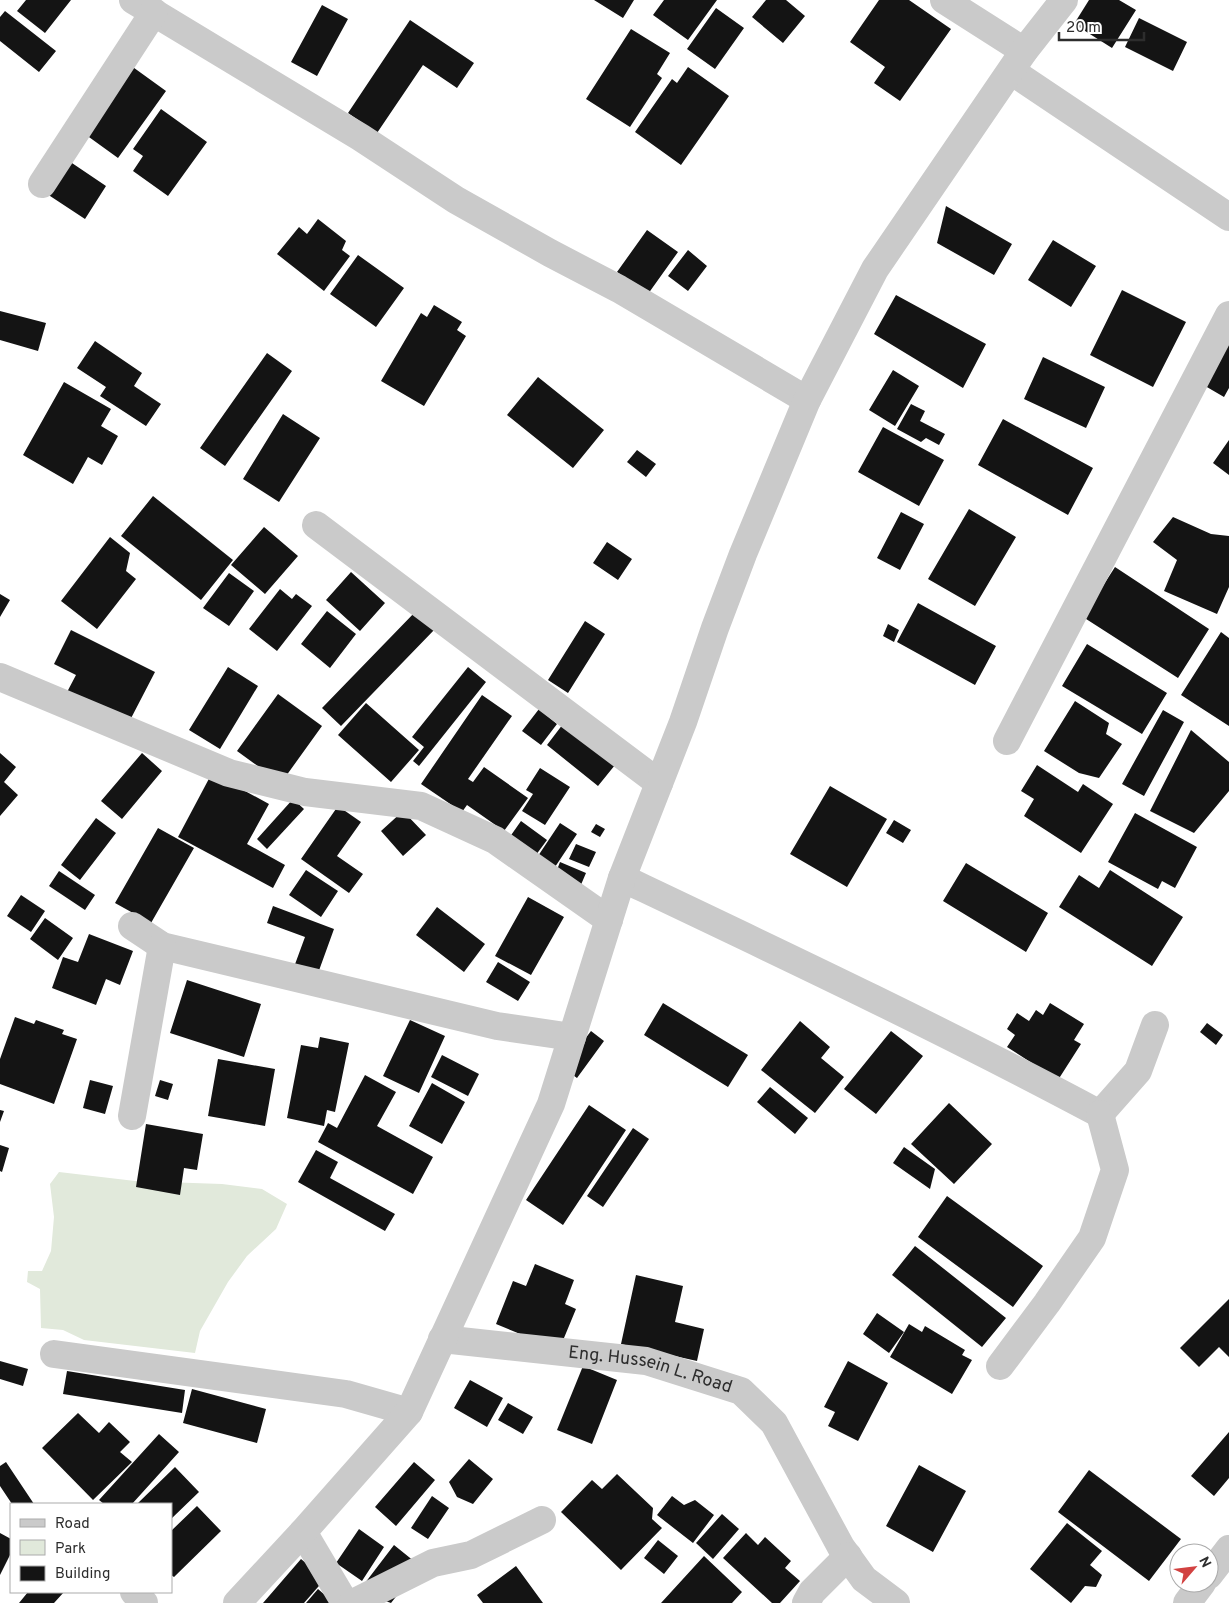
<svg xmlns="http://www.w3.org/2000/svg" width="1229" height="1603" font-family="Overpass,sans-serif">
	<style>
		.green { fill: #e1e9db }
		.building { fill: #141414 }
		.lines { fill: none; stroke-linecap: round; stroke-linejoin: round }
		.minor { stroke: #cacaca; stroke-width: 28 }
		.labels { text-anchor: middle; dominant-baseline: central; stroke-width: 5; stroke-linejoin: round; paint-order: stroke }
		.street-label { font-size: 18px; fill: #2d2d2d; stroke: #fff }
	</style>
	<rect width="100%" height="100%" fill="#fff"/>
	<path class="green" d="M59,1172L135,1181L222,1184L262,1189L287,1204L276,1229L247,1256L228,1282L200,1331L195,1353L84,1340L63,1330L41,1328L40,1289L27,1282L28,1271H42L51,1251L54,1217L50,1184Z"/>
	<path class="building" d="M26,0H71L45,33L17,11Z
		M594,0H634L623,18Z
		M664,0H717L688,40L653,15Z
		M766,0H786L805,16L783,43L752,17Z
		M879,0H909L951,29L900,101L874,83L885,67L850,42Z
		M1089,0H1119L1136,10L1112,48L1074,24Z
		M322,5L348,19L317,76L291,62Z
		M716,8L744,28L715,69L687,49Z
		M5,11L56,51L39,72L0,41V17Z
		M1139,18L1187,42L1173,71L1125,47Z
		M410,20L474,63L457,88L423,65L377,133L348,113Z
		M631,29L670,53L657,74L662,78L630,127L586,99Z
		M130,65L166,91L118,158L82,132Z
		M688,67L729,96L681,165L635,132L672,79L677,83Z
		M161,109L207,142L168,196L133,171L143,156L133,149Z
		M66,159L106,186L85,219L44,192Z
		M946,206L1012,244L994,275L937,243Z
		M318,219L346,241L342,250L350,256L324,291L277,254L299,227L307,234Z
		M647,230L678,252L648,294L617,272Z
		M1053,240L1096,266L1071,307L1028,280Z
		M688,250L707,266L688,291L668,276Z
		M358,255L404,288L376,327L330,294Z
		M1122,290L1186,322L1153,387L1090,355Z
		M896,295L986,344L963,388L874,334Z
		M434,305L462,322L457,330L466,336L424,406L381,381L421,313L427,317Z
		M0,311L46,323L38,351L0,340Z
		M95,341L142,373L134,386L161,404L146,426L100,396L106,387L77,368Z
		M1229,341V388L1224,397L1200,383Z
		M267,353L292,371L225,466L200,448Z
		M1043,357L1105,387L1086,428L1024,399Z
		M893,370L919,386L895,426L869,410Z
		M538,377L604,430L573,468L507,415Z
		M64,382L111,409L101,426L118,436L102,465L88,457L73,484L23,455Z
		M911,404L925,411L920,421L945,434L939,445L926,438L921,442L897,429Z
		M283,414L320,438L279,502L243,479Z
		M1003,419L1093,468L1068,515L978,465Z
		M883,427L944,460L919,506L858,472Z
		M1229,440V475L1213,463Z
		M637,450L656,464L646,477L627,462Z
		M153,496L233,560L201,600L121,536Z
		M969,509L1016,537L975,606L928,579Z
		M901,512L924,524L900,570L877,558Z
		M1173,517L1211,534L1229,536V587L1217,614L1164,591L1177,560L1153,542Z
		M264,527L298,556L265,594L231,565Z
		M110,537L130,553L126,571L136,579L97,629L61,601Z
		M607,542L632,559L618,580L593,563Z
		M1115,567L1209,629L1178,678L1083,617Z
		M351,572L385,603L360,631L326,600Z
		M229,573L254,591L229,626L203,608Z
		M280,589L292,599L296,594L312,606L277,651L249,629Z
		M0,594L10,600L0,617Z
		M918,603L996,646L975,685L897,642Z
		M418,609L436,628L341,726L322,708Z
		M327,611L356,634L330,668L301,644Z
		M585,621L605,634L568,693L548,680Z
		M888,624L899,630L894,642L883,636Z
		M71,630L155,672L127,726L66,694L76,675L54,664Z
		M1221,632L1229,638V726L1181,695Z
		M1087,644L1167,693L1142,734L1062,686Z
		M228,667L258,686L220,749L189,730Z
		M468,667L486,682L419,766L413,761L424,747L412,737Z
		M278,694L322,726L281,783L237,751Z
		M482,695L512,716L468,779L473,782L484,767L528,798L504,831L467,805L462,812L421,784Z
		M1075,701L1109,723L1106,734L1122,744L1099,778L1079,773L1044,751Z
		M366,703L419,750L391,782L338,735Z
		M539,709L557,724L541,745L522,731Z
		M1163,710L1184,722L1144,796L1122,784Z
		M563,724L615,765L598,786L547,745Z
		M1191,730L1229,762V791L1194,833L1150,811Z
		M0,753L16,767L4,782L18,795L0,816Z
		M142,753L162,771L122,819L101,801Z
		M1037,765L1078,792L1083,784L1113,804L1081,853L1024,816L1034,799L1021,791Z
		M540,768L570,787L545,825L522,811L533,794L526,790Z
		M212,773L269,804L247,844L285,865L273,888L178,837Z
		M830,786L887,819L847,887L790,854Z
		M293,799L304,809L267,849L257,839Z
		M338,806L361,822L337,856L363,874L349,893L301,859Z
		M403,811L426,835L403,856L381,831Z
		M1135,813L1197,847L1175,888L1162,881L1158,889L1108,862Z
		M96,818L116,833L80,880L61,865Z
		M894,820L911,830L903,843L886,833Z
		M521,821L547,840L533,859L507,841Z
		M560,823L577,834L551,873L534,862Z
		M596,824L605,829L600,837L591,832Z
		M158,828L194,848L151,923L115,903Z
		M576,844L596,852L589,867L569,859Z
		M560,862L586,873L580,887L555,875Z
		M966,863L1048,913L1026,952L943,901Z
		M306,870L338,891L321,917L289,895Z
		M1110,870L1183,917L1152,966L1059,907L1079,875L1099,888Z
		M59,871L95,895L85,910L49,886Z
		M21,895L45,911L31,932L7,916Z
		M528,897L564,917L531,975L495,956Z
		M273,906L334,929L317,976L294,967L305,937L267,923Z
		M437,907L485,944L464,972L416,935Z
		M45,918L73,938L58,960L30,939Z
		M89,934L133,951L120,985L106,979L96,1005L52,988L63,957L78,962Z
		M498,962L530,982L518,1001L486,982Z
		M187,980L261,1004L244,1057L170,1033Z
		M663,1003L748,1055L728,1087L644,1035Z
		M1050,1003L1084,1024L1074,1040L1081,1044L1058,1080L1007,1047L1015,1035L1007,1029L1017,1013L1029,1021L1036,1010L1043,1015Z
		M15,1017L34,1024L36,1020L64,1030L62,1034L77,1039L54,1104L0,1084V1059Z
		M410,1020L445,1036L419,1093L383,1076Z
		M800,1021L830,1047L821,1058L844,1077L815,1113L761,1070Z
		M1207,1023L1223,1035L1216,1045L1200,1032Z
		M591,1031L604,1041L577,1078L563,1068Z
		M891,1031L923,1056L876,1114L844,1089Z
		M320,1037L349,1043L335,1112L327,1110L324,1126L287,1118L301,1045L318,1048Z
		M442,1055L479,1074L468,1096L431,1077Z
		M218,1059L275,1069L265,1126L208,1116Z
		M365,1075L396,1092L377,1126L433,1157L413,1194L318,1142L328,1123L337,1128Z
		M90,1080L113,1086L105,1114L83,1108Z
		M160,1080L173,1084L168,1100L155,1096Z
		M432,1083L465,1102L442,1144L409,1126Z
		M770,1087L808,1118L795,1134L757,1102Z
		M949,1103L992,1144L954,1184L911,1144Z
		M589,1105L626,1130L563,1225L526,1200Z
		M0,1110L4,1111L0,1122Z
		M146,1124L203,1134L197,1170L184,1168L180,1195L136,1187Z
		M633,1128L649,1139L603,1207L587,1196Z
		M0,1145L9,1148L2,1172L0,1171Z
		M904,1147L935,1169L930,1189L893,1163Z
		M316,1150L338,1162L330,1178L395,1214L385,1231L298,1182Z
		M947,1196L1043,1266L1013,1307L918,1237Z
		M915,1246L1006,1318L982,1347L892,1275Z
		M535,1264L574,1280L565,1304L576,1309L559,1350L496,1324L513,1281L526,1286Z
		M636,1275L683,1286L675,1322L704,1329L697,1361L621,1344Z
		M1229,1299V1357L1219,1347L1199,1367L1180,1348Z
		M877,1313L904,1332L889,1353L863,1334Z
		M909,1324L922,1332L925,1326L965,1350L962,1355L972,1360L952,1394L890,1357Z
		M0,1361L28,1369L23,1386L0,1379Z
		M848,1361L888,1383L858,1441L828,1426L835,1412L824,1407Z
		M583,1366L617,1380L592,1444L557,1430Z
		M67,1371L185,1390L182,1413L63,1394Z
		M470,1380L503,1398L487,1427L454,1408Z
		M192,1389L266,1409L257,1443L183,1423Z
		M508,1403L533,1417L523,1434L498,1420Z
		M78,1413L99,1433L109,1422L130,1442L120,1452L132,1462L93,1500L42,1448Z
		M1229,1432V1478L1214,1496L1191,1476Z
		M159,1434L179,1452L132,1504H104L99,1500Z
		M469,1459L493,1479L473,1504L457,1497L449,1482Z
		M6,1462L34,1504H12L0,1486V1466Z
		M414,1462L435,1480L396,1526L375,1507Z
		M919,1465L966,1491L933,1552L886,1526Z
		M175,1467L199,1492L171,1519V1504H137Z
		M1089,1470L1181,1539L1149,1581L1058,1512Z
		M617,1474L653,1508L652,1519L662,1528L621,1570L561,1512L592,1480L602,1489Z
		M432,1496L449,1508L428,1539L411,1528Z
		M672,1496L684,1505L695,1500L714,1515L693,1543L657,1515Z
		M197,1506L221,1531L174,1577L171,1575V1531Z
		M722,1514L739,1529L713,1559L696,1543Z
		M1067,1523L1102,1551L1090,1565L1102,1575L1096,1587L1085,1586L1071,1603L1030,1569Z
		M359,1529L384,1547L362,1581L336,1563Z
		M0,1533L11,1539V1553L0,1575Z
		M746,1533L758,1545L765,1537L791,1561L785,1568L800,1581L780,1603H772L723,1558Z
		M658,1540L678,1556L664,1574L644,1558Z
		M394,1545L420,1566L391,1603L371,1596L365,1583Z
		M704,1556L742,1592L732,1603H661Z
		M301,1559L325,1579L304,1603H263Z
		M516,1566L543,1603H483L477,1595Z
		M318,1589L334,1603H306Z
		M28,1592H64L54,1603H19Z"/>
	<g class="lines">
		<g class="minor">
			<path d="M133,0L360,137L456,200L550,253L619,289L807,400"/>
			<path d="M944,0L1024,51"/>
			<path d="M1011,71L1229,217"/>
			<path d="M42,184L154,12"/>
			<path d="M316,525L659,783"/>
			<path d="M0,677L229,773L305,792L421,806L495,840L609,920"/>
			<path d="M1007,741L1229,315"/>
			<path d="M622,878C782,954 943,1030 1100,1114L1138,1071L1155,1025"/>
			<path d="M132,926L162,946L497,1026L572,1037"/>
			<path d="M132,1116L162,946"/>
			<path id="s1" d="M442,1339L646,1361L741,1391L774,1423L841,1547L864,1579L896,1603"/>
			<path d="M54,1354L346,1394L409,1412"/>
			<path d="M1000,1366L1047,1303L1092,1238L1115,1170L1100,1114"/>
			<path d="M303,1532L345,1603"/>
			<path d="M1209,1575L1229,1549"/>
			<path d="M134,1592L144,1603"/>
			<path d="M237,1603L303,1532L409,1412L551,1104L622,878L683,722L715,628L743,554L807,400L875,269L1024,51L1064,0"/>
			<path d="M353,1603L433,1563L471,1555L542,1520"/>
			<path d="M806,1603L812,1592L848,1556"/>
			<path d="M1187,1603L1202,1583"/>
		</g>
	</g>
	<g class="labels">
		<g class="street-label">
			<text stroke="none"><textPath href="#s1" startOffset="211">Eng. Hussein L. Road</textPath></text>
		</g>
	</g>
	<rect x="10" y="1503" width="162" height="90" fill="#ffffff" stroke="#ababab"/>
	<rect x="20" y="1519" width="25" height="8" fill="#cacaca" stroke="#ababab"/>
	<text x="55" y="1528" font-size="15" fill="#2d2d2d">Road</text>
	<rect x="20" y="1540" width="25" height="15" fill="#e1e9db" stroke="#ababab"/>
	<text x="55" y="1553" font-size="15" fill="#2d2d2d">Park</text>
	<rect x="20" y="1566" width="25" height="15" fill="#141414" stroke="#ababab"/>
	<text x="55" y="1578" font-size="15" fill="#2d2d2d">Building</text>
	<g transform="translate(1194 1568) rotate(62)"><circle r="24" fill="#ffffff" stroke="#ababab"/>
	<path d="M0-4L9 19L0 12L-9 19Z" fill="#d24241"/>
	<text y="-8" font-size="14" font-weight="bold" text-anchor="middle" fill="#2d2d2d">N</text>
	</g>
	<path d="M1059 32v8h85v-8" fill="none" stroke="#2d2d2d" stroke-width="2.5"/>
	<text x="1066" y="32" font-size="15" fill="#2d2d2d" stroke="#ffffff" stroke-width="4" paint-order="stroke">20 m</text>
</svg>
